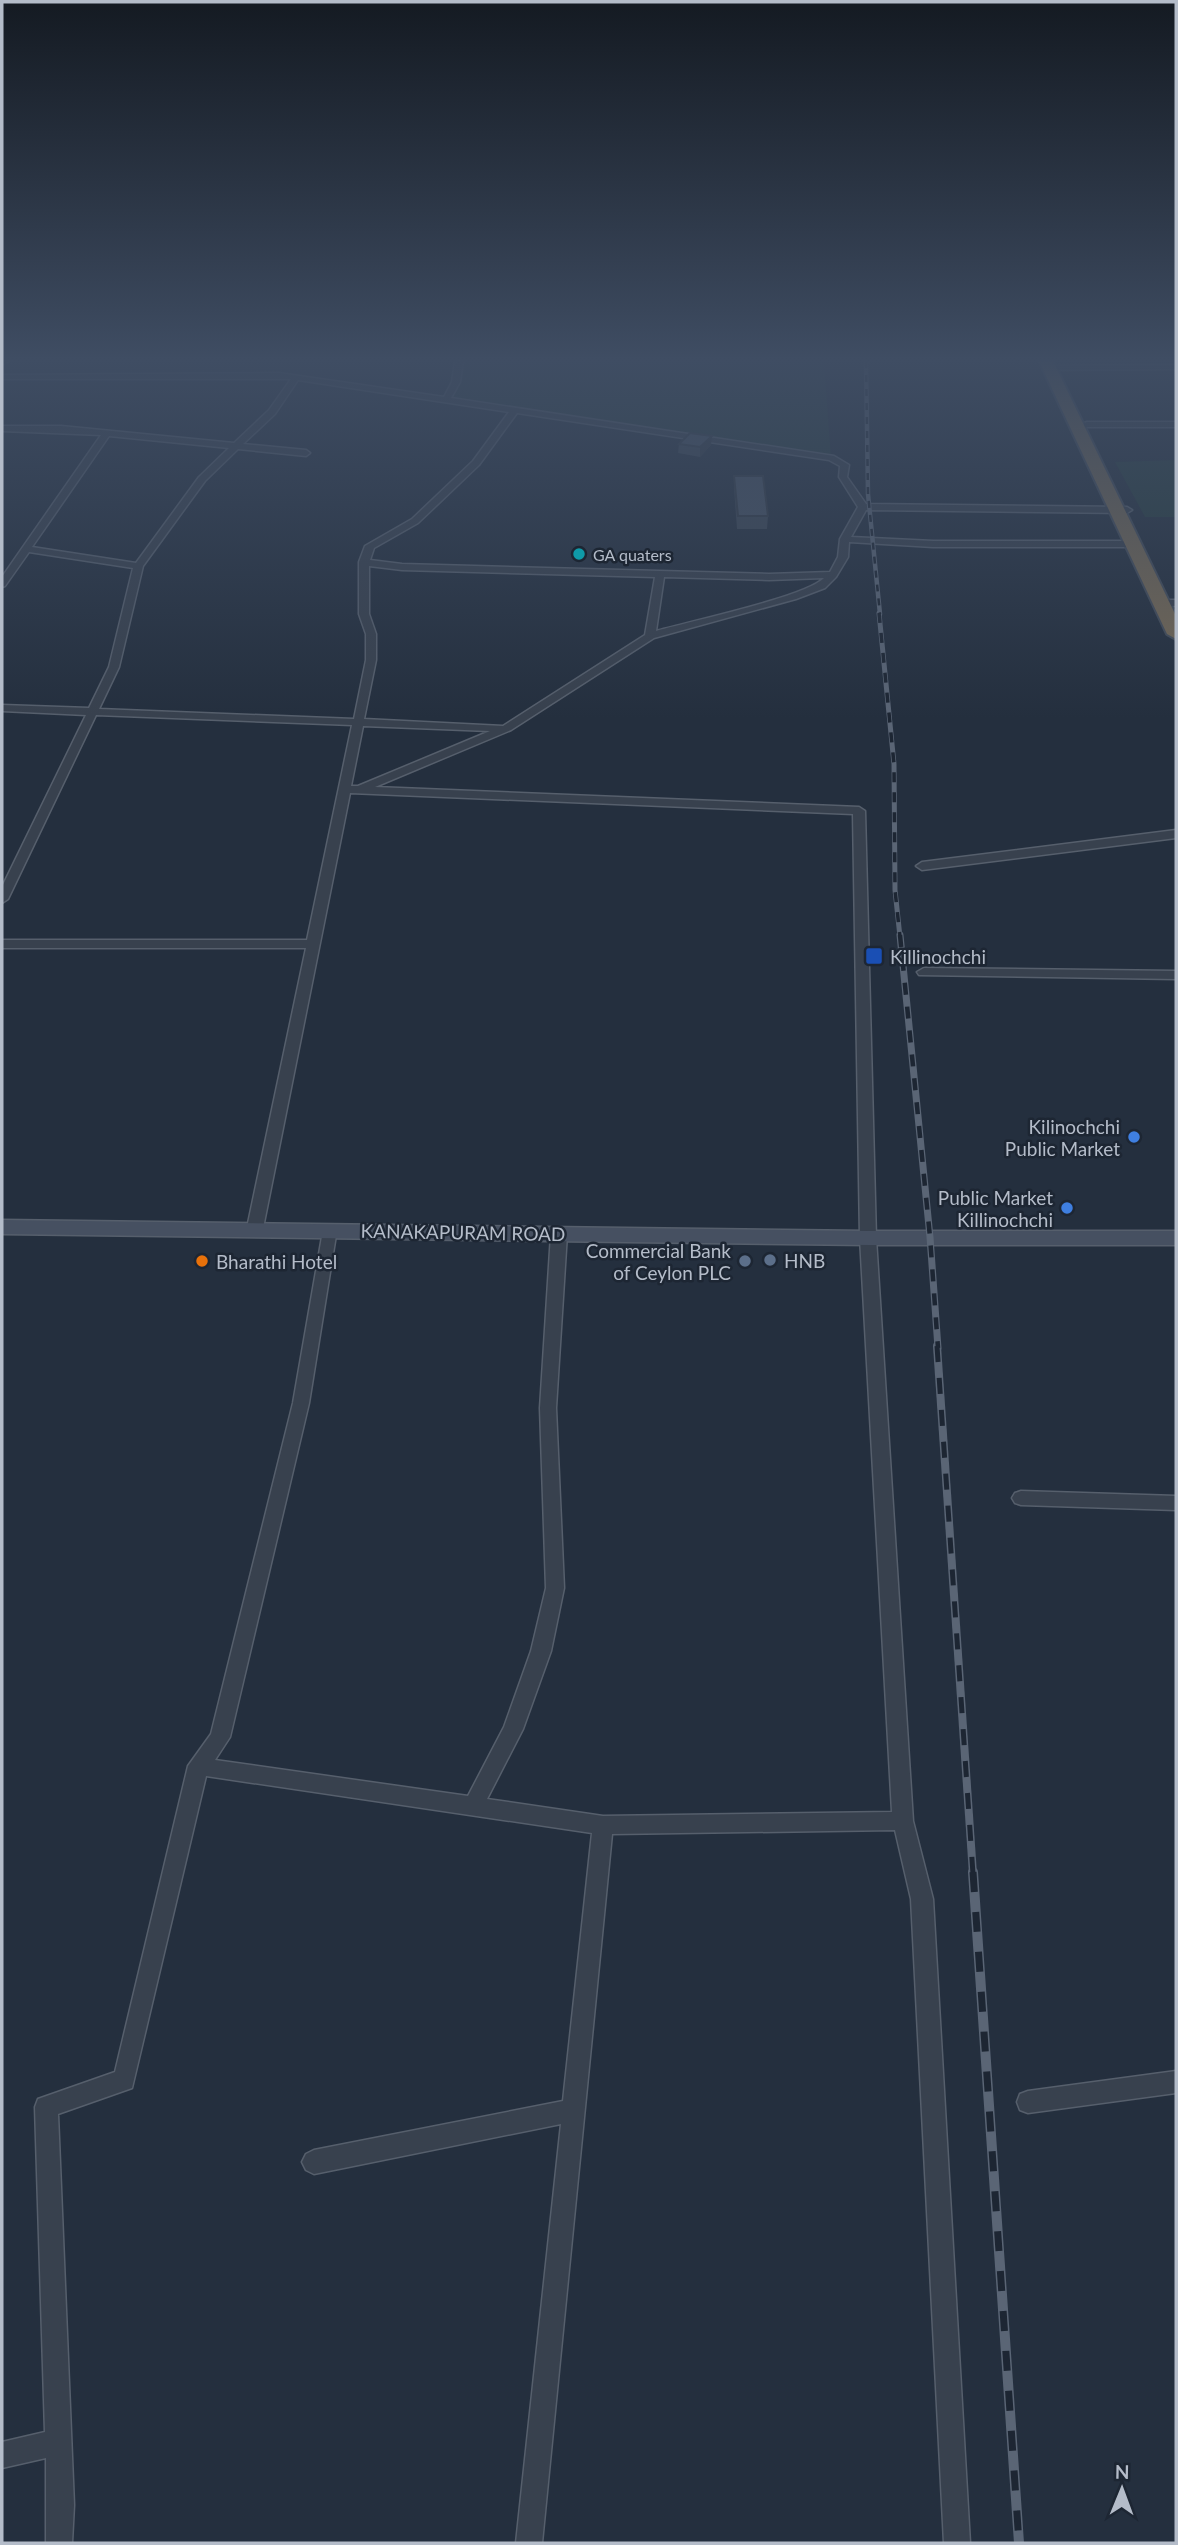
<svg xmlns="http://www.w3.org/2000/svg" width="1178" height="2545" font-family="Lato,sans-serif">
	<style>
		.green { fill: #263c3f }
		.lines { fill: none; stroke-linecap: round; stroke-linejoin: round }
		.street-casing { stroke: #565f6c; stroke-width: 3 }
		.secondary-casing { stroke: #565f6c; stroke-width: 3 }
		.highway-casing { stroke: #434c59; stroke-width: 4 }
		.street { fill: #38414e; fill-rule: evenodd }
		.secondary { fill: #465061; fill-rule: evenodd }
		.highway { fill: #746855; fill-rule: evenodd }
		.rail-far4-casing { stroke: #5a6575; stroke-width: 4.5 }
		.rail-far3-casing { stroke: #5a6575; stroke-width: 5 }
		.rail-far2-casing { stroke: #5a6575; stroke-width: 7 }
		.rail-far1-casing { stroke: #5a6575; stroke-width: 8 }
		.rail-casing { stroke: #5a6575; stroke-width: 10 }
		.rail-far4 { stroke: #1d2633; stroke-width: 2.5; stroke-dasharray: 7; stroke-linecap: butt }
		.rail-far3 { stroke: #1d2633; stroke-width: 3.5; stroke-dasharray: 10; stroke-linecap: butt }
		.rail-far2 { stroke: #1d2633; stroke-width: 4.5; stroke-dasharray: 12; stroke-linecap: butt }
		.rail-far1 { stroke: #1d2633; stroke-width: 5; stroke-dasharray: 16; stroke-linecap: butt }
		.rail { stroke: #1d2633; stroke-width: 7; stroke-dasharray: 20; stroke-linecap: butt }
		.wall { fill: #3b4654 }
		.shaded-wall { fill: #303945 }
		.building { fill: #455162; stroke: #303945; stroke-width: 2 }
		.culture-dot { fill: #0f9aa8; stroke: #1d2633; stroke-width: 2.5 }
		.transit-dot { fill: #1a4fb4; stroke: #1d2633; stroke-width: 2.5 }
		.shop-dot { fill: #3f7fe0; stroke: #1d2633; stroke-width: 2.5 }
		.service-dot { fill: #5c6f8a; stroke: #1d2633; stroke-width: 2.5 }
		.food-dot { fill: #e8710a; stroke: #1d2633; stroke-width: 2.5 }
		.labels { text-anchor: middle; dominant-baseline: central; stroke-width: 5; stroke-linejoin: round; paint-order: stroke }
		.far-poi-label { font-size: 16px; fill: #b4bcc9; stroke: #1d2633; text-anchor: start }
		.poi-label { font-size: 19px; fill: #b4bcc9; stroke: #1d2633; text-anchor: start }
		.street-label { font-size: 19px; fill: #b4bcc9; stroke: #1d2633 }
	</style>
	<rect width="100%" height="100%" fill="#242f3e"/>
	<path class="green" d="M455,361H824L831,458L446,401Z
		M1176,460V517H1145L1115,462Z"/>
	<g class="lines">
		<defs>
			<path id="street" d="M2,361H9L2,365Z
				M455,361H463L460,382L451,398L834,456L849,465L847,477L866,504L1127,507L1132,510L1127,513L866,510L851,537L933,541H1133L1138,544L1133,547H933L849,542L848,557L836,577L825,588L796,599L654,638L511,730L375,787L859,807L865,811L876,1238L913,1821L933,1899L970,2543H944L911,1899L895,1830L612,1834L542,2543H516L561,2124L314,2174L306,2170L302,2162L306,2154L314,2150L563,2101L592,1833L206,1776L132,2088L58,2114L74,2505L72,2543H46V2458L2,2468V2442L45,2432L35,2107L38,2099L115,2072L188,1766L211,1734L293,1403L324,1225H334L337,1229L309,1403L230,1737L215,1760L468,1796L504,1727L531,1651L546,1588L540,1408L551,1234L559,1229L567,1234L556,1408L564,1588L551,1651L523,1729L487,1799L603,1816L892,1812L860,1238L853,814L350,793L263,1228L255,1233L247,1228L306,948H2V940H307L352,725L96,715L8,899L2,903V887L86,715L2,711V705L89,708L109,667L133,568L29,552L5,586L2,587V577L101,435L2,431V426H61L234,443L269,410L291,379H2V375L279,373L444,397L452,382ZM298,380L509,412L473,461L412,519L365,546L359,562V614L366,634V660L354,719L99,709L119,667L143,566L205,481L238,449L306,456L310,453L306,450L243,444L275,414ZM517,413L829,460L840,466L839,477L858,507L840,539L838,557L830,572L769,574L402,564L370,560L374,548L418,523L479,465ZM109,436L229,448L199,477L136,563L32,547ZM369,566L402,570L655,577L645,635L503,726L364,719L376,660V634L369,614ZM664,577L769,580L824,578C805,597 688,622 656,631ZM363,726L490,731L358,786H351Z
				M1176,365V369L1049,370L1045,368L1049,366Z
				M1087,422H1176V427H1084V423Z
				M1161,600H1176V606L1157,605V601Z
				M1176,830V838L922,870L916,866L922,862Z
				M924,968L1176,971V979L919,975L917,972Z
				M1021,1491L1176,1496V1510L1021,1505L1015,1503L1012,1498L1015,1493Z
				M1176,2071V2093L1028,2113L1020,2110L1017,2102L1020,2094L1028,2091Z"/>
			<path id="secondary" d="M2,1220L868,1231H1176V1245H868L2,1234Z"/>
			<path id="highway" d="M1039,361H1053L1176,616V639L1167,634Z"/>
		</defs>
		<use href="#street" class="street-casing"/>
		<use href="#secondary" class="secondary-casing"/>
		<use href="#highway" class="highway-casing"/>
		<use href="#street" class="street"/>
		<use href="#secondary" class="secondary"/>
		<use href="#highway" class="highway"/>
		<defs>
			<path id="rail-far4" d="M866,361L868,494L880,614"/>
			<path id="rail-far3" d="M879,613L894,764L895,890L900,937"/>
			<path id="rail-far2" d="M900,935L930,1237L938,1348"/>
			<path id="rail-far1" d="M937,1346L973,1874"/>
			<path id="rail" d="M973,1872L1019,2543"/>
		</defs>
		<use href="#rail-far4" class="rail-far4-casing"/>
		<use href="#rail-far3" class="rail-far3-casing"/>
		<use href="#rail-far2" class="rail-far2-casing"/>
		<use href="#rail-far1" class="rail-far1-casing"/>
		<use href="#rail" class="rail-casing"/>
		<use href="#rail-far4" class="rail-far4"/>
		<use href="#rail-far3" class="rail-far3"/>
		<use href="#rail-far2" class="rail-far2"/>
		<use href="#rail-far1" class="rail-far1"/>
		<use href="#rail" class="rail"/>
	</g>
	<path class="wall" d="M679,444L711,445L700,457L678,453Z
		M734,476L768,516L767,529H737L734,488Z"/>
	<path class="shaded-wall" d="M712,436L711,445L700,457V447Z"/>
	<path class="building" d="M690,433L712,436L700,447L679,444Z
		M734,476H763L768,516H738Z"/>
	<linearGradient id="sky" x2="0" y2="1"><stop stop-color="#141a22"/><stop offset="0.5" stop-color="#3f4d63"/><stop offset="1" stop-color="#3f4d63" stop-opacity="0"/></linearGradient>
	<rect width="1178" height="718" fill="url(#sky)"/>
	<circle class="culture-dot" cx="579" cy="554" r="7"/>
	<rect class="transit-dot" x="865" y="947" width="18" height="18" rx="3.5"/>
	<g class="shop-dot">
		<circle cx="1134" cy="1137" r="7"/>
		<circle cx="1067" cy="1208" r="7"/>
	</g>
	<g class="service-dot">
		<circle cx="770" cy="1260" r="7"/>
		<circle cx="745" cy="1261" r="7"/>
	</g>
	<circle class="food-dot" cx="202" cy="1261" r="7"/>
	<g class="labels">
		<g class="far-poi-label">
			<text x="593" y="554">GA quaters</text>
		</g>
		<g class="poi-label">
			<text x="890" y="956">Killinochchi</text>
			<text x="1120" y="1126" text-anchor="end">Kilinochchi<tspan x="1120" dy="22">Public Market</tspan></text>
			<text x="1053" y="1197" text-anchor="end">Public Market<tspan x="1053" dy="22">Killinochchi</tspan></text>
			<text x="731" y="1250" text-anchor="end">Commercial Bank<tspan x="731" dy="22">of Ceylon PLC</tspan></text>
			<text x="784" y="1260">HNB</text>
			<text x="216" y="1261">Bharathi Hotel</text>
		</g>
		<g class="street-label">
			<text transform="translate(463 1232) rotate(1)">KANAKAPURAM ROAD</text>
		</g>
	</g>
	<rect width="1178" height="2545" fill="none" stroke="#b4bcc9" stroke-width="7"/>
	<g transform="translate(1122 2489) rotate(1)" stroke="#1d2633" stroke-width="5" paint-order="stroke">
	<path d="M0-5L12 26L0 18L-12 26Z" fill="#b4bcc9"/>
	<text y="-10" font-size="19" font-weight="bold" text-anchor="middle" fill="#b4bcc9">N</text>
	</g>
</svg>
